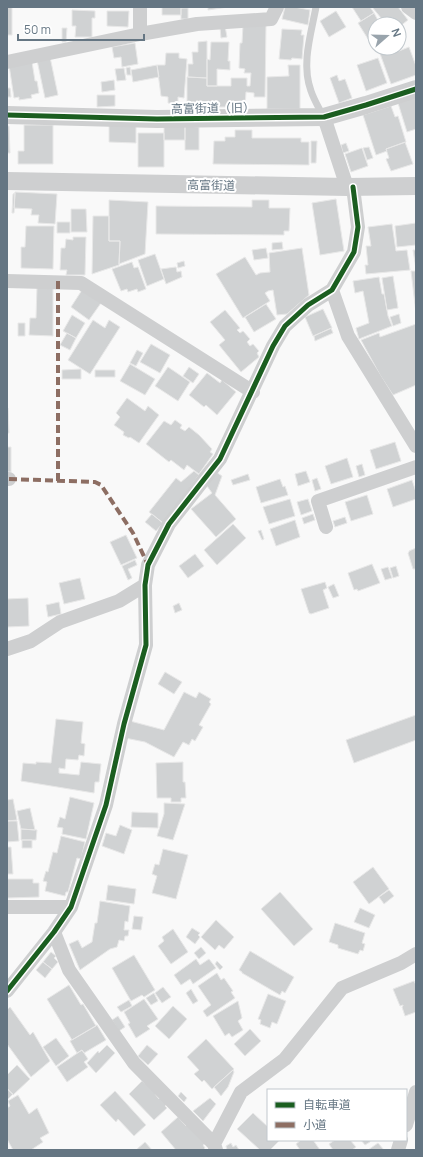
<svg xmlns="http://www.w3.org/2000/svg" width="423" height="1157" font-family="Manrope,'Noto Sans JP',sans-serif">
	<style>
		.building { fill: #d0d2d3; stroke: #e8e8e8 }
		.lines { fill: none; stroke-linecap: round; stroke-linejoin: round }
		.service { stroke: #cecfd0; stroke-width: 7 }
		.minor { stroke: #cecfd0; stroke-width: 14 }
		.tertiary { stroke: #cecfd0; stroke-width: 18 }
		.quiet { stroke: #8d6e63; stroke-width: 4; stroke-dasharray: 8 4; stroke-linecap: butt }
		.cycleway-casing { stroke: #fff; stroke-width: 8 }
		.cycleway { stroke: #1b5e20; stroke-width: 5 }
		.labels { text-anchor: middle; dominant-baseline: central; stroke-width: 4; stroke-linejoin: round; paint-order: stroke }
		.street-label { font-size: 12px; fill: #657683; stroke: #fff }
	</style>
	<rect width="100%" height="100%" fill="#f9f9f9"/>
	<path class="building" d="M7,7H12V35H7Z
		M162,7H188L181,8V15H162Z
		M208,7H228L208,10Z
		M285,7H294L310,10L308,25L282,19Z
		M352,7H370L374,13L361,21Z
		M372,7H398L408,20L399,27V24H386Z
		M181,8H188V19H181Z
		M72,10L95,11V18H92V37H75L76,26H72Z
		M107,11H129L128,27L107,26Z
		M336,11L346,27L329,37L320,21Z
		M374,13L380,24H375V35L368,39L358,23Z
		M243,25H266L265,97H254V93L246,92L245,107H187V77L207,78V86H231V78H247V86H250L251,73H244L245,69L239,68L240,43H242Z
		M225,26L227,37L221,38L220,27Z
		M62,28H67L66,42H62Z
		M282,29L302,30L301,35H304L302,59L292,58L291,60L279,59Z
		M207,41V78L188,77V64H193L192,52H198V42Z
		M211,42H229L228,61H230V70L217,69V86H207V59L210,60Z
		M135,43L138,64L122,67L121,57L114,58L112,47Z
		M409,47L416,66V75L391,84L378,48H398L399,51Z
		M166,53H179V58L187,59L184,98L178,97V104L168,103V97L161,96L157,65H165Z
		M50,57L58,95L45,98L37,60Z
		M378,58L387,83L366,91L357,65Z
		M32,62L35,81H37L39,93L31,95L32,98L19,100V97L14,98L9,65Z
		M157,65L159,77L133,82L131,70Z
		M288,65H300V109H267V77L289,76Z
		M130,67L131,75H127L126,68Z
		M124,68L126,80L117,81L115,69Z
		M337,75L339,81L345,79L352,98L339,103L330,78Z
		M114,80L115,90L102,92L101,82Z
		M7,88H10L11,97H7Z
		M97,95H115V106L97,107Z
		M416,97V129L407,132L398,103Z
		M391,106L395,117L398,116L406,142L386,149L387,151L376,155L363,115Z
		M109,124H136V143L109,142Z
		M24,125H53V164H18V151H24Z
		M7,126H9L10,153H7Z
		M164,126H185V140H164Z
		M185,126L199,127V150H185Z
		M235,130H252V138H301V142H309V165L213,164L214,141H225V137H235Z
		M138,133H164V167H138Z
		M311,141H317L316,163H311Z
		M405,142L413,164L391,171L386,159L389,158L386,149Z
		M346,143L349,151L343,153L341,145Z
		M369,147L373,158L367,160L363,148Z
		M362,148L368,166L351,172L345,154Z
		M15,192L57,194L55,224L38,223L39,215H31L32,209L14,208Z
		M15,193L14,213H12L13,194Z
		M336,199L344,251L320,255L312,203Z
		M109,200L148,202L145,254L119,264L120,241H109Z
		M252,200H269V208H290L289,231H284V235L156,234V206L252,207Z
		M71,209H86L87,232H71Z
		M93,216H109V241H120L119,265L92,274Z
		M57,222H70V233H57Z
		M416,223V245L397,247L395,226Z
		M392,224L396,251L407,250L410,270L366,274L365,265H368L366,246H371L368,227Z
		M26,226H54L53,269L21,268V247H25Z
		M73,237H86L85,275H66L67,270H60L61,248H65L66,239L73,240Z
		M282,242L283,249L272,250V243Z
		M266,248L268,258L254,260L252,250Z
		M302,248L309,295L287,314L277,315L273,290L268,291L265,293L270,301L243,318L216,274L245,257L256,275L260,273L270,272L269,253Z
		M413,250H416V269Z
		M155,254L164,279L147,286L138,260Z
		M184,261L185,266L178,268L177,263Z
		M132,262L134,268L138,267L146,289L138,292L137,289L128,292L127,289L121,291L112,269Z
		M176,267L177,272L181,271L182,277L166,284L161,269Z
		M411,271H416V313Z
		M393,276L398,308L387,310L382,278Z
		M379,277L382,294H384L388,316L392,326L359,339L356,328L369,323L363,291L355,293L353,281Z
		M37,287L53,288V336L29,335L30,318H36Z
		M82,290L101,303L89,320L71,307Z
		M266,304L276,319L254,332L245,317Z
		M323,309L332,328L313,336L305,317Z
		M225,310L240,328L237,330L240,333L243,331L250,339L247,342L250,346L253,344L259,351L257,353L259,357L241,372L219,345L225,340L210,322Z
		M399,314L401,323L393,326L390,317Z
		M72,315L85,323L76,338L63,331Z
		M93,320L105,328L109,320L120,327L90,374L68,360Z
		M18,323H25V336H18Z
		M416,324V385L393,395L380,375L361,340L379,333L380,337Z
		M331,328L333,333L315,341L314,336Z
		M67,333L76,338L70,350L60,345Z
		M151,344L170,355L160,373L140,362Z
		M137,350L143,353L136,366L130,363Z
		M130,364L155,379L145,395L120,381Z
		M168,367L190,382L178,401L155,386Z
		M189,367L199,374L193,383L183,376Z
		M81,369V379H62V370Z
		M95,370H115V377H95Z
		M207,373L220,383L222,380L236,392L217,415L206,405L204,407L189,395Z
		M127,398L145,411L148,406L159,415L139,443L130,437L129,438L123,435L124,432L114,425L120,417L116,413Z
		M7,408H8L9,433H7Z
		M175,420L182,425L180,428L185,431L189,427L199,435L212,449L210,452L213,454L199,474L187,465L184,470L171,460L169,462L146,444L164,421L171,425Z
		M395,442L401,461L376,469L370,450Z
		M7,447H11V472H7Z
		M347,458L353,477L331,484L325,466Z
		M362,464L365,475L359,477L356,466Z
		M194,471L199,475L163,523L149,512L176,478L181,482Z
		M306,471L310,482L298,486L295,474Z
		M216,472L222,476L215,495L236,519L216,537L191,509L212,493L207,486Z
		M248,474L250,480L233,485L231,480Z
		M317,478L321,489L315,491L312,480Z
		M280,479L283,487L285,486L288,495L261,503L256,487Z
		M412,480L416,492V499L393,507L387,489Z
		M367,495L373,514L351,521L345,502Z
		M290,499L295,516L269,524L263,507Z
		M308,499L312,511L301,515L297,502Z
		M152,514L163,523L156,531L145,522Z
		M313,514L315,520L304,524L302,518Z
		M345,517L347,523L335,527L333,521Z
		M295,520L300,537L276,546L270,529Z
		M233,524L246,538L217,565L204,550Z
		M261,530L264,539L262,540L258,531Z
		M126,535L137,558L121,565L110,542Z
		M416,548V569H413L408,553L409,552V551Z
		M195,554L204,566L188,578L179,566Z
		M135,560L137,565L128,569L132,578L128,580L122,566Z
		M372,564L380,583L358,591L357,589L354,590L348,573Z
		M396,566L399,576L393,578L390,568Z
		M388,567L392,578L385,580L381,569Z
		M80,578L85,599L64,604L59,583Z
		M325,582L327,588L323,590L329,608L311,614L309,613L301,589Z
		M334,584L339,596L333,598L328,587Z
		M28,598L29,626L7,627V599Z
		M59,602L61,614L48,617L46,605Z
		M179,603L182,610L175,613L173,606Z
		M165,672L182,682L174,694L158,684Z
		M184,692L196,698L199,692L211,699L209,702L211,704L199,725L203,727L195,741L192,739L189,745L183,742L174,757L145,742L125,738L130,721L164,730Z
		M416,715V740L354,763L346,740Z
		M56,719L83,722L81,743L85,744L84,756L79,755L78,760L66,759L65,769L59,768V773L79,775L81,762L101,764L99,782H95L94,793L21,781L23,763L36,764V762L51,763Z
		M183,762V782H185L186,798H181V802H171V798H157L156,763Z
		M70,797L94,803L86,839L62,834L63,828L57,827L60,817L65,819Z
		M13,799L17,820L7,821V800Z
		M164,803L185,804L173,840L157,836L164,814Z
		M30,808L35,830L21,829L17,811Z
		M132,812L158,813V828L131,827Z
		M7,821H17L19,841L7,842Z
		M120,825L132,830L124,854L102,846L106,833L116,836Z
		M21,829L37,830L36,840H21Z
		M61,836L85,842L81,859L77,858L68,892H66L65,896L45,891L47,882L43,881L46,871L48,872L53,852L57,853Z
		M22,840H32V848H22Z
		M7,847H11L13,874H7Z
		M163,849L188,855L176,899L152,893L157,876L152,874L155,864L159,865Z
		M373,867L389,889L369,904L353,882Z
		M7,879H33V883H39V897L7,898Z
		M108,885L136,889L134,904L106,900Z
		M389,890L394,896L384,904L379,897Z
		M280,892L313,929L294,946L261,909Z
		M100,901L130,906L128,922L125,921L124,930H129L128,936H125L124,941L119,940L117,947L110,949L80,970L69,944L78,940L82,948L92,942L95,923H97Z
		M360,908L375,915L369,928L354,922Z
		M134,916L143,917L141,930L132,929Z
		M216,920L234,937L224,949L219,945L215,950L201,937Z
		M335,923L365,933L362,943L365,944L363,951L360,950L358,954L338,948V945L329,942Z
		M192,928L200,933L198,935L200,937L195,944L186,937Z
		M173,929L188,952L171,964L158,946L164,941L162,937Z
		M201,947L206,953L199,959L194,953Z
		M250,951L294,977L285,993L282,991L280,995L242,973V972L239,970Z
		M51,952L56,956L54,958L58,962L52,969L43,962Z
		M134,955L155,990L144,997L142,995L131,1001L112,968Z
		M196,959L200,965L209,959L216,968L193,984L190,979L181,985L174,975Z
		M217,961L223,967L220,970L215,964Z
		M43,962L52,969L45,978L36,970Z
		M217,973L221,980L224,978L233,991L231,992L235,998L207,1017L203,1011L211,1005L198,986Z
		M414,981L416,985V1012L405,1016L402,1007L403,1006V1005L400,1006L393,989Z
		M69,985L81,1005L83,1004L96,1026L72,1040L47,999Z
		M163,987L171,997L162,1003L155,993Z
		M191,989L198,1001L193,1004L186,993Z
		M154,993L158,1001L151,1005L146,998Z
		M268,994L286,1001L277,1024L272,1022L270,1028L260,1024L261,1020L258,1019Z
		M144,999L158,1019L147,1026L150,1029L136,1038L128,1024L130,1023L124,1012Z
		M129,1000L132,1006L121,1012L117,1007Z
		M238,1001L242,1018L238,1021L243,1030L232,1037L229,1033L225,1036L213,1016Z
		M173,1006L187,1019L169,1039L155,1026Z
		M10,1007L30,1035L33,1032L50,1061L31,1077L7,1044V1010Z
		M118,1016L125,1027L119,1031L112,1020Z
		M97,1025L106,1040L84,1053L82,1050L77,1053L70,1041Z
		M250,1029L261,1041L245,1056L234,1044Z
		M56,1038L69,1056L56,1066L43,1047Z
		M206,1039L234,1069L212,1089L204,1080L202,1082L194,1074L199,1070L187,1057Z
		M107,1045L115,1053L96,1073L87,1063L98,1051L99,1053Z
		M147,1045L158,1054L148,1065L138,1056Z
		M82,1050L88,1059L84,1062L88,1067L67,1082L57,1067Z
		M17,1065L30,1079L13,1095L7,1088V1075Z
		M233,1070L234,1072L228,1087L221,1096L214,1087Z
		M142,1081L157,1092L155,1094L159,1099L161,1096L168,1103L165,1106L167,1108L154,1120L129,1094Z
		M7,1089L13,1094L7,1100Z
		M115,1091L146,1125L134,1136L118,1119L116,1122L100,1105Z
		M181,1092L187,1098L184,1102L178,1096Z
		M18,1095L29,1114L37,1108L49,1133L40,1138L43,1142L31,1150H13L7,1139V1108L10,1106L8,1101Z
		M210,1098L216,1104L203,1121L193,1111Z
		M253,1113L268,1127V1140H280L270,1150H260L237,1129Z
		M178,1117L186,1126L187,1124L205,1144L203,1145L205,1148L203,1150H176L161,1132Z
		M301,1140H313L320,1150H300L296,1144Z
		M335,1140H350L356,1147L352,1150H333L329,1144Z
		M361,1140H370V1142L365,1145Z
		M145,1142L152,1150H136Z
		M231,1143L233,1147L236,1145L239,1150H227L226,1146Z
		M378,1143L384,1150H368Z"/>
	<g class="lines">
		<path class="service" d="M316,7C311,34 301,64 311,91C314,100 319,108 323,116"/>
		<path class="minor" d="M408,7L416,13
			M140,34V7
			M7,62L140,34L197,24L271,19L277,7
			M324,117L347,187
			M7,281L81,283L253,392
			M332,290L348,336L416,446
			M7,479H9
			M326,527L318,501L416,467
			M7,649L31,641L60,622L119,601L145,585
			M7,907H71
			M54,932L69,970L134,1063L214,1144L216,1150
			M7,991L54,932L71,907L106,805L124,724L146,645L145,585L148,565L169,524L220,459L273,346L285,326L308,305L332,290L354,252L358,227L353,187
			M406,1125L416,1092
			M214,1144L241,1092L285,1059L342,988L401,963L416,954
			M398,1150L401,1140"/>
		<path class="tertiary" d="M7,115L157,119L324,117L366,105L416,89
			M7,181L347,187L416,186"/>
		<path class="quiet" d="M58,281V481
			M9,479L95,482L101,485L133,533L148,565"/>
		<defs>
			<path id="cycleway" d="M7,115L157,119L324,117L366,105L416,89
				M7,991L54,932L71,907L106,805L124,724L146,645L145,585L148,565L169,524L220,459L273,346L285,326L308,305L332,290L354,252L358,227L353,187"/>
		</defs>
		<use href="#cycleway" class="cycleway-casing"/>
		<use href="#cycleway" class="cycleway"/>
	</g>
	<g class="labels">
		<g class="street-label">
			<text transform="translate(213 108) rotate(-1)">高富街道（旧）</text>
			<text transform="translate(211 185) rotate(1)">高富街道</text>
		</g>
	</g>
	<rect width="423" height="1157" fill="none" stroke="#657683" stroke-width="16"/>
	<rect x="267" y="1089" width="140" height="52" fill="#ffffff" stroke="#c1c8cd"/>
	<rect x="275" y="1102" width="20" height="6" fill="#1b5e20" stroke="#c1c8cd"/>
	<text x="303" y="1109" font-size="12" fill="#657683">自転車道</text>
	<rect x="275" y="1122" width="20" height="6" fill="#8d6e63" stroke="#c1c8cd"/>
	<text x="303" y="1129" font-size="12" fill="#657683">小道</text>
	<g transform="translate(387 36) rotate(70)"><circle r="19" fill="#ffffff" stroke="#c1c8cd"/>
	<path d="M0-3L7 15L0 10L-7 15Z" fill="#99a4ac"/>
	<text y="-6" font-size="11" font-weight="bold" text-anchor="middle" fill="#657683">N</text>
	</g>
	<path d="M18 34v6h126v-6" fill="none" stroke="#657683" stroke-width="2"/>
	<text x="24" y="34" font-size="12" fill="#657683" stroke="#ffffff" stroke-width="3" paint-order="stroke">50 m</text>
</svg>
